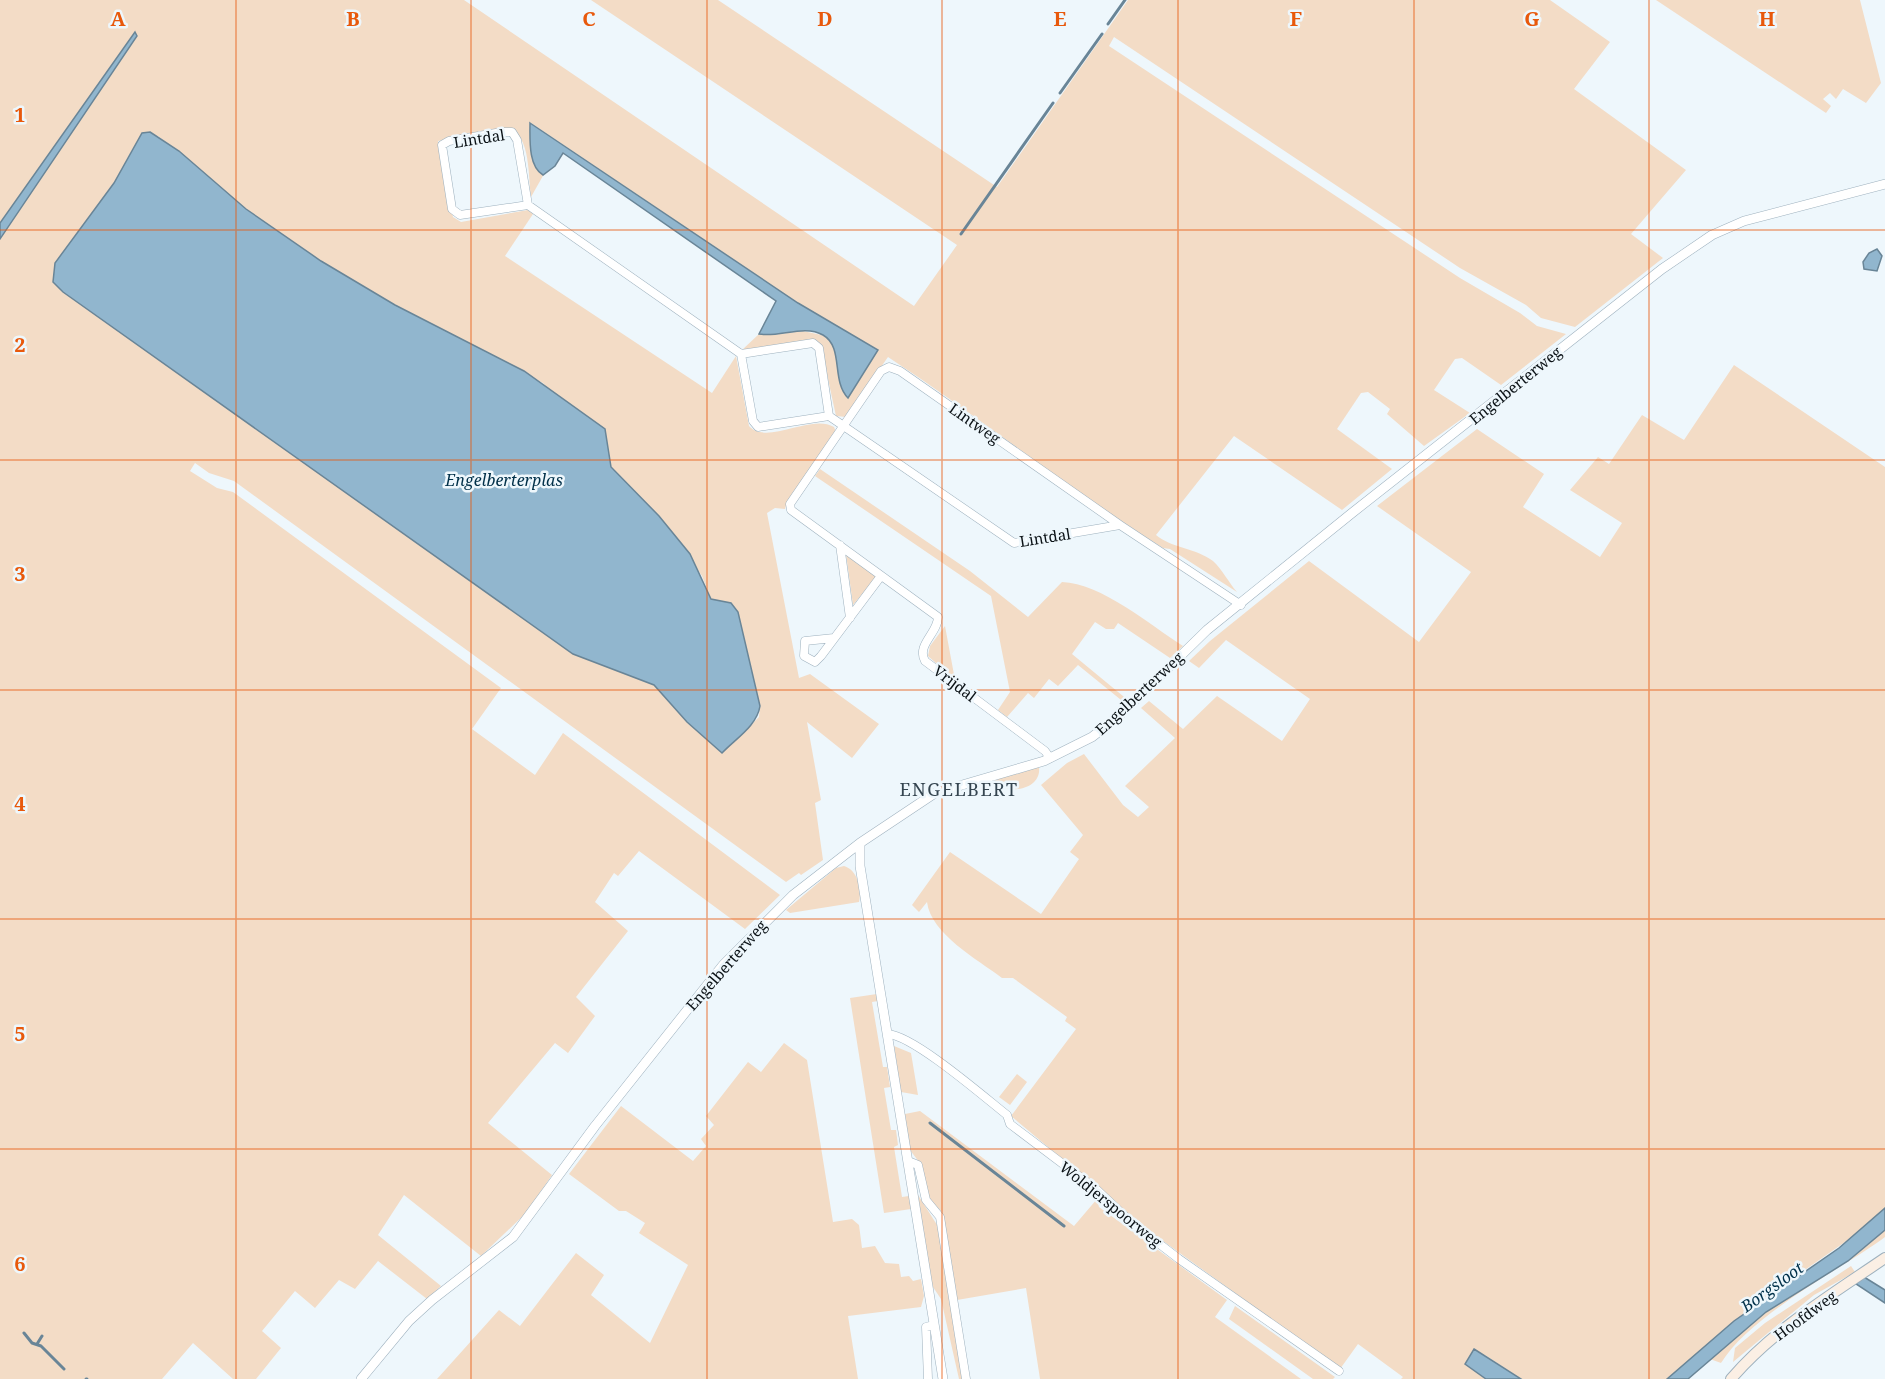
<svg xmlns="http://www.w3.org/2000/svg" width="1885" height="1379" font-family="'Noto Serif',serif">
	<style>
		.green { fill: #f3dcc6; fill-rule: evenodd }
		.water { fill: #91b6ce; stroke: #698597; stroke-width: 1.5 }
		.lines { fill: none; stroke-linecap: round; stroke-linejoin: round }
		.stream { stroke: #698597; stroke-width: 3 }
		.minor-casing { stroke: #9eb1be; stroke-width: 9 }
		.tertiary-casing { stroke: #9eb1be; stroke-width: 10 }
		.secondary-casing { stroke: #9eb1be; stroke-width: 12 }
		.minor { stroke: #fff; stroke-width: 8 }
		.tertiary { stroke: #fff; stroke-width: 9 }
		.secondary { stroke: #fbefe4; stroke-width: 10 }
		.grid { fill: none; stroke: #e8590c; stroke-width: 1.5; stroke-opacity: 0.55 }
		.labels { text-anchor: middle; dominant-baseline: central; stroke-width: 5; stroke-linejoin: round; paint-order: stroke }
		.street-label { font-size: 15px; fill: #0b1216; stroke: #eef7fc }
		.water-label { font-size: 16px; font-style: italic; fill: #003049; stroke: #eef7fc }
		.quarter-label { font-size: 18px; letter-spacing: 1.5px; fill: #354550; stroke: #eef7fc }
		.grid-label { font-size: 20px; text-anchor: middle; font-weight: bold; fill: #e8590c; stroke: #eef7fc; stroke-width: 5; stroke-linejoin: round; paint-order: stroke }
	</style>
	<rect width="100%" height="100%" fill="#eef7fc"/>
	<path class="green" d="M0,0H464L914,306L957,245L591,0H718L997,187L1128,0H1550L1610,42L1574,89L1686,170L1631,234L1663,258L1575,327L1541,318L1526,305L1460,268L1114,37L1109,46L1460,278L1520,313L1537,326L1566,334L1501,385L1462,358L1455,359L1434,390L1470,413L1424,446L1387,414L1390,409L1368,392L1361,393L1337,429L1392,469L1342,510L1234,436L1156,535C1171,548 1196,548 1213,561C1222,569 1229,583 1237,592L1170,549L1163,548C1068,489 981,418 888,357L846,417L836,416L822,351L817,342L742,350L759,334L772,335L803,331L826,336L833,343L848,398L878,350L798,303L531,123L544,174L531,197C528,177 531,135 509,129L438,141L453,217L461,222L528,210L533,214L505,256L712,393L736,356L749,426C767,446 811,413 834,427L836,432L787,502L785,509L775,508L767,513L799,678L810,674L879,724L852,758L807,722L821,800L815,803L823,860L801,875L799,873L786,882L234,481L209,473L195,463L190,471L217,488L233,492L501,688L472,729L535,775L563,733L780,895L745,929L639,851L618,876L614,873L595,902L628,931L576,997L595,1016L568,1053L555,1043L488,1123L552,1175L526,1213L481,1256L404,1195L378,1235L441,1286L427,1299L378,1261L355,1289L339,1280L315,1308L295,1291L262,1331L281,1348L256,1379H233L193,1343L162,1379H0V239L137,36L135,33L0,223ZM158,136L246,209L321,261L395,305L543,383L608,459L611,467L659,516L702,576L711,599L731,603L738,612L760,706L759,717L722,753L687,722L654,685L573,654L317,471L55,263L114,183L132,150Z
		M1656,0H1860L1881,83L1866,103L1843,89L1836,99L1830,93L1823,99L1831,106L1826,113Z
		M1734,365L1885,467V1208L1865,1228L1759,1302L1667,1379H1521L1485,1355L1465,1364L1486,1379H1401L1403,1377L1358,1344L1340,1369L1141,1225L1011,1116L1076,1029L1065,1021L1067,1017L1013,978H1002C977,959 931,934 927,902L919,912L912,905L950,852L1041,914L1079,859L1070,852L1083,835L1041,785L1067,763L1084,754L1123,805L1138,817L1149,807L1125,786L1175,738L1141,708L1149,701L1183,729L1217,696L1282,741L1310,699L1226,640L1199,668L1189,661L1210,641L1309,561L1419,642L1471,572L1377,506L1477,429L1544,474L1523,507L1600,557L1622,523L1570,490L1598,457L1609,464L1642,415L1684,440Z
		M820,469L970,571L1028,617L1062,582C1101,583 1150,625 1183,646L1170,658L1118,623L1114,629H1106L1095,622L1072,654L1129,701L1126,704L1078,665L1058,686L1049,679L1034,698L1028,693L1007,717L998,710L1010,692L991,596L815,476Z
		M846,554L876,577L853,605Z
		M945,626L955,680L928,656L930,646Z
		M1039,767C1042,790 1006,796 993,781L994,779Z
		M844,866C858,870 862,890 859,902L790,913L786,910L836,868Z
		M877,994L878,1001L872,1002L883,1067H887L890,1087L884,1088L891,1130H896L898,1145L894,1147L902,1197L909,1196L911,1209L884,1213L850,998Z
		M784,1043L807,1060L833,1222L852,1219L859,1225L862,1248L875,1246L885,1263L899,1264L901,1277L909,1276L913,1281L921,1279L924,1296L921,1307L848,1316L858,1379H437L499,1310L520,1326L576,1253L604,1275L591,1295L650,1343L688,1265L639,1233L645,1223L626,1211H619L569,1174L621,1106L693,1161L706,1146L701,1139L714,1125L706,1116L748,1062L761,1072Z
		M894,1046L911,1053L918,1095L901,1092Z
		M1017,1074L1027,1082L1010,1105L999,1097Z
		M920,1111L1074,1226L1097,1199L1099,1207L1227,1300L1215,1317L1301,1379H1040L1026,1288L957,1300L942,1212L929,1199L922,1166L910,1150L905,1114Z
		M918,1195L939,1228L963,1379H959L941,1299L931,1284Z
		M1885,1230V1237L1881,1240C1834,1273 1750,1316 1721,1363L1710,1359L1766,1312L1848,1261Z
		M1851,1266L1855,1272L1814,1295L1733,1362L1735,1348L1765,1323Z
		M1235,1306L1335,1377L1333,1379H1313L1229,1319Z"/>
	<path class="water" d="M135,32L137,36L0,239V223Z
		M530,123L798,303L878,350L848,398C831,381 844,347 823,335C804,324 779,338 759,334L776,301L563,153L555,166L543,175C528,166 530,139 530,123Z
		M150,132L179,151L246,209L321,261L395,305L524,371L605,429L611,467L659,516L690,554L711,599L731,603L738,612L760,706C757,726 735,739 722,753L687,722L654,685L573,654L63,292L53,282L55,263L114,183L142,133Z
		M1877,249L1882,256L1877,271L1864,269L1863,262L1869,253Z
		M1885,1208V1230L1848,1261L1766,1312L1688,1379H1667L1734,1321L1839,1248Z
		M1864,1277L1885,1290V1303L1856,1284Z
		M1474,1349L1521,1379H1486L1465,1364Z"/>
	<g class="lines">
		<path class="stream" d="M1108,24L1125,0
			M1060,93L1102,34
			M961,234L1053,103
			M930,1123L1064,1226
			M24,1333L32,1343L41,1346L64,1369
			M37,1344L42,1336
			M86,1379H87"/>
		<defs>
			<path id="minor" d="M528,205L517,140L512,132H502L449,141L442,145L452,209L460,215L528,205L741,354L753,421L758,427L829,416L1014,543L1120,525L1241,605
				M741,354L813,343L819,348L829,416
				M840,545L850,618
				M834,638L805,641L804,656L815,662L821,656L881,576
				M1050,758L1045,751L925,661C916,645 938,633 938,617L791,510L790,504L881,371L889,367L900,371L1120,525
				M888,1034C914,1036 983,1096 1007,1115L1010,1124L1096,1189L1131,1222L1179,1259L1339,1371
				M908,1161L918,1165L926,1200L940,1217L966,1379
				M928,1379L926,1327L934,1325"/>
			<path id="tertiary" d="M860,843V866L943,1379
				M361,1379L409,1321L432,1300L513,1237L595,1126L723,965L793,895L860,843L935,793L1044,761L1092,737L1119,716L1207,630L1352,513L1662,269L1712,235L1744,221L1885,184"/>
			<path id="secondary" d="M1731,1379C1774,1329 1831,1295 1885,1258"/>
		</defs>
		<use href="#minor" class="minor-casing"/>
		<use href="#tertiary" class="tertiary-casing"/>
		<use href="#secondary" class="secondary-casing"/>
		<use href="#minor" class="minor"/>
		<use href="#tertiary" class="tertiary"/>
		<use href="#secondary" class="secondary"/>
	</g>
	<path class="grid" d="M236,0V1379M471,0V1379M707,0V1379M942,0V1379M1178,0V1379M1414,0V1379M1649,0V1379M0,230H1885M0,460H1885M0,690H1885M0,919H1885M0,1149H1885"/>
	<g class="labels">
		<g class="street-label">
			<text transform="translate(479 138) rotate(-9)">Lintdal</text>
			<text transform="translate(1515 385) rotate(-39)">Engelberterweg</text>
			<text transform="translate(975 423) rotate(35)">Lintweg</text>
			<text transform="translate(1045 537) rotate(-9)">Lintdal</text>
			<text transform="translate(955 683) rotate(37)">Vrijdal</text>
			<text transform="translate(1139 693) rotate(-43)">Engelberterweg</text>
			<text transform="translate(726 965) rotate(-49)">Engelberterweg</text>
			<text transform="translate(1111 1204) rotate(39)">Woldjerspoorweg</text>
			<text transform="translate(1805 1315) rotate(-36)">Hoofdweg</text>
		</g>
		<g class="water-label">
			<text x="504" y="480">Engelberterplas</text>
			<text transform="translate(1772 1287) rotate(-36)">Borgsloot</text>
		</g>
		<g class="quarter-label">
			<text x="959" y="789">ENGELBERT</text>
		</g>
	</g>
	<g class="grid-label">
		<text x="118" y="26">A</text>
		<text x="353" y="26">B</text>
		<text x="589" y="26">C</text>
		<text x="825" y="26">D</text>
		<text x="1060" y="26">E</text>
		<text x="1296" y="26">F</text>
		<text x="1532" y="26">G</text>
		<text x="1767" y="26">H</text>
		<text x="20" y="122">1</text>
		<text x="20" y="352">2</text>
		<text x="20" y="581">3</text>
		<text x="20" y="811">4</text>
		<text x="20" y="1041">5</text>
		<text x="20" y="1271">6</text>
	</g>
</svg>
